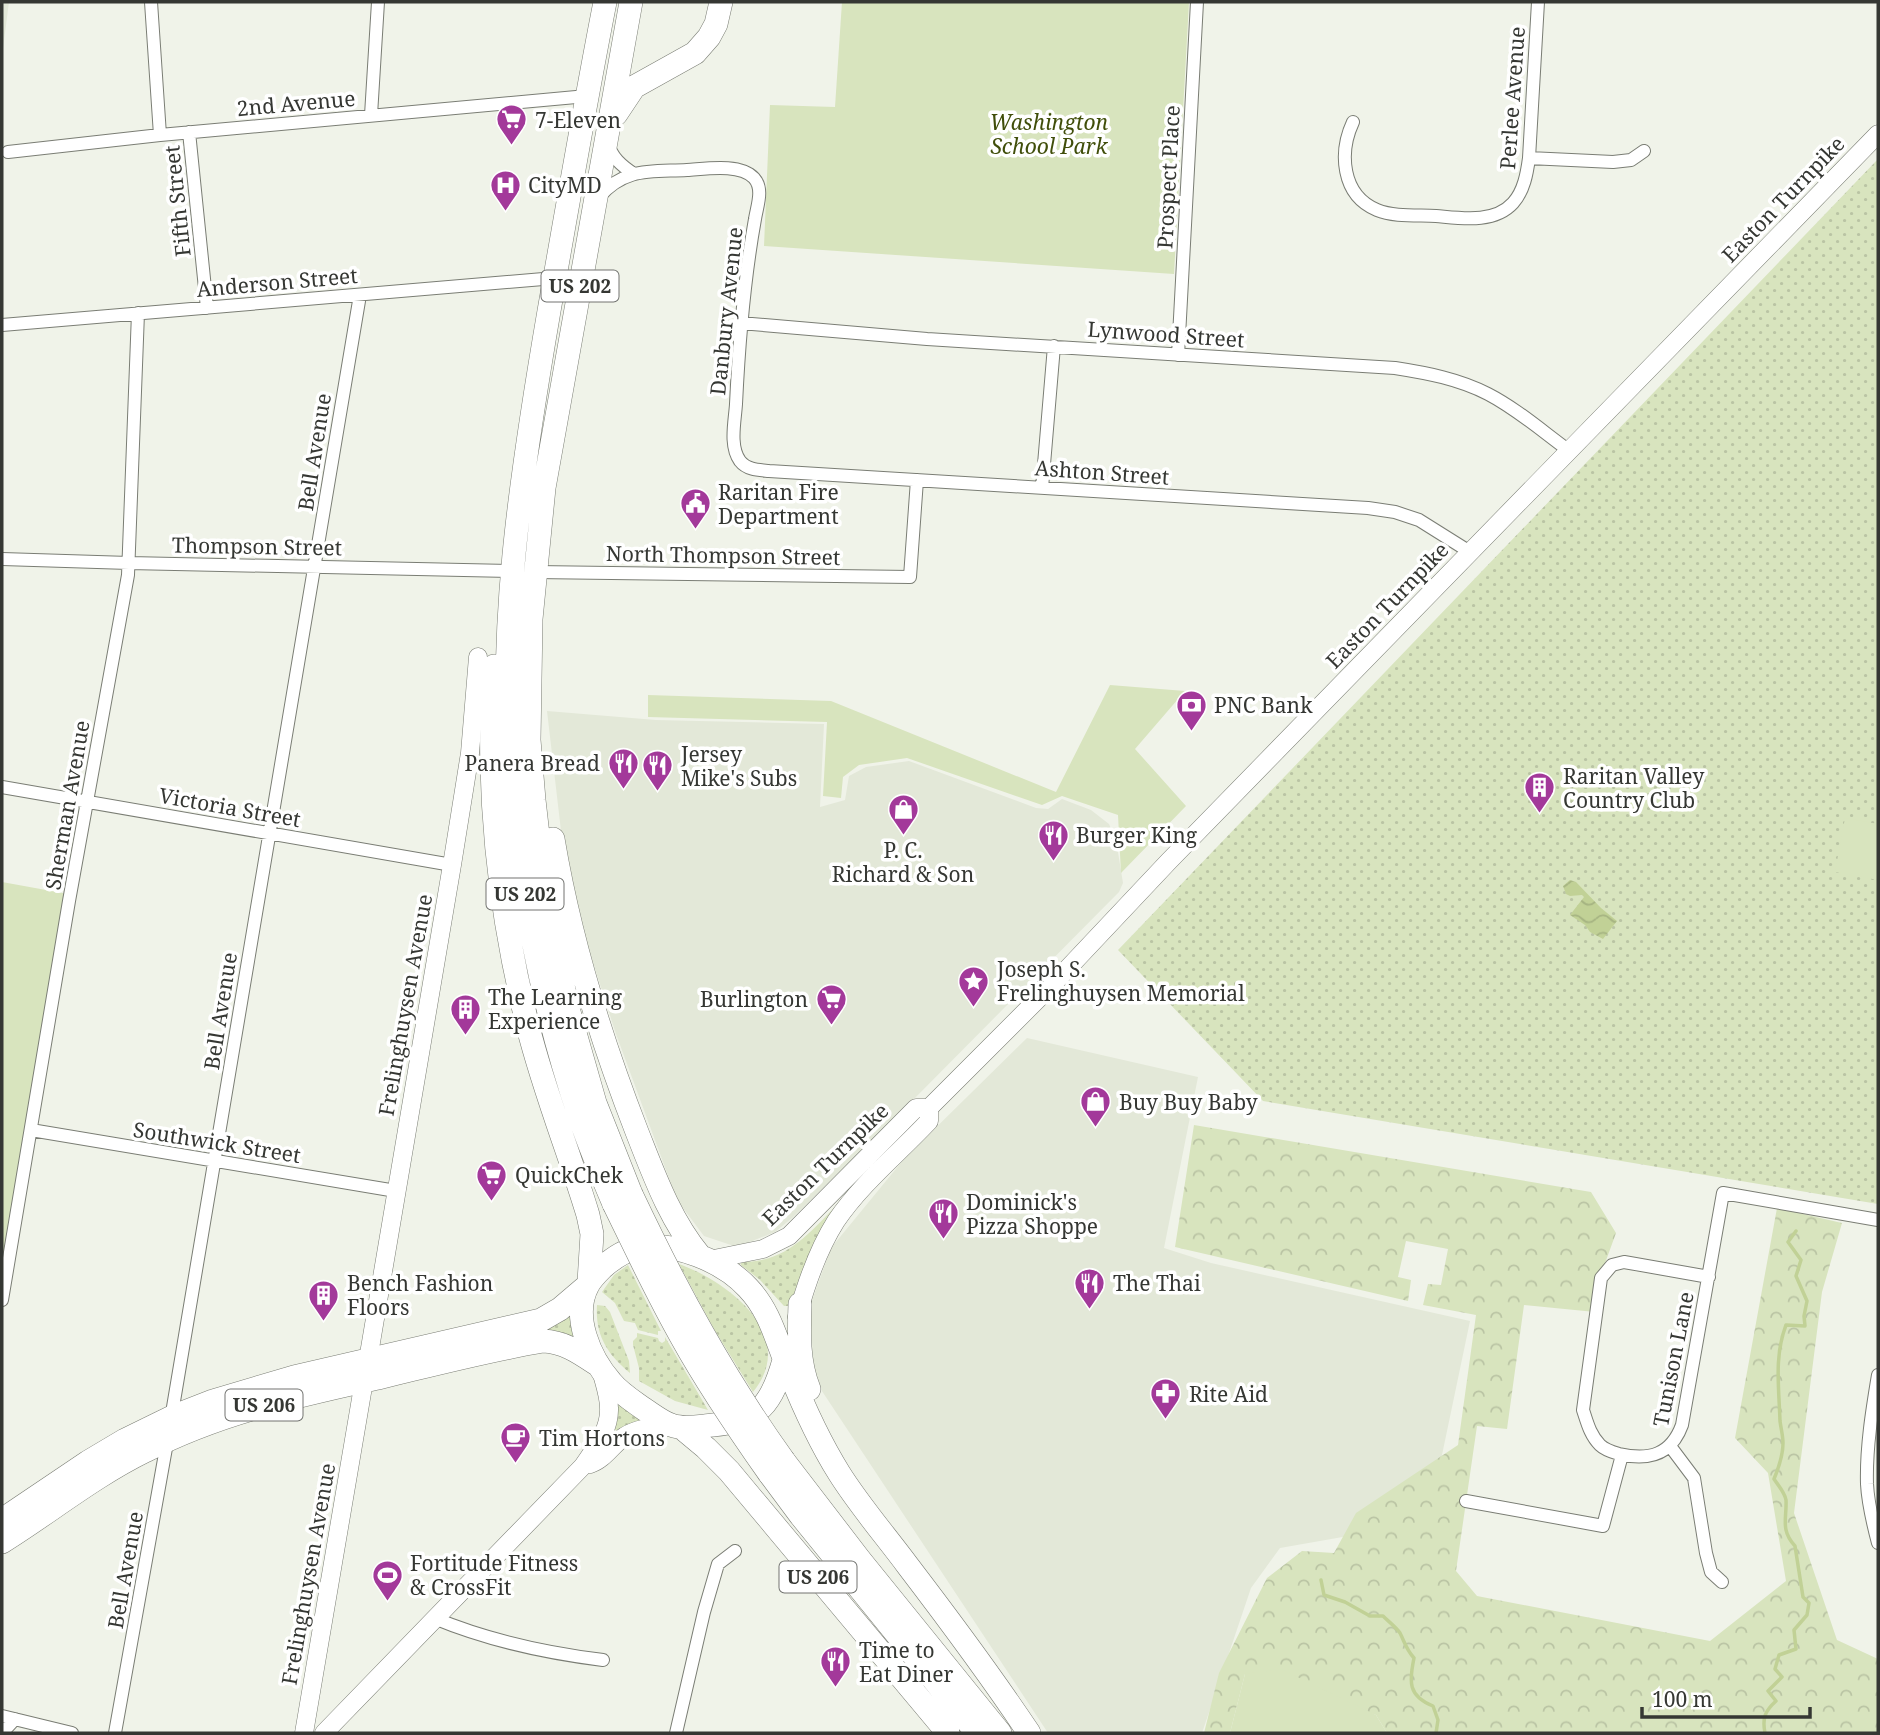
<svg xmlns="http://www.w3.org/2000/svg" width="1880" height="1735" font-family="'Noto Serif',serif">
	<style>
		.built { fill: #e3e8d8 }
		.grass { fill: url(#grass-dots) }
		.forest { fill: url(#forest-crowns) }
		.park { fill: #d8e4be }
		.water { fill: url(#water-waves) }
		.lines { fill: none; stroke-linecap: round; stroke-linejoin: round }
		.stream { stroke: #c1d196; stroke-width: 3.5 }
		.street-casing { stroke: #7a7d74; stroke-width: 14 }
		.secondary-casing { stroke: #7a7d74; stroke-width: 19 }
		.highway-casing { stroke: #7a7d74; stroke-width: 24 }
		.street { stroke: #fff; stroke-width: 12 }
		.secondary { stroke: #fff; stroke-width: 18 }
		.highway { stroke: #fff; stroke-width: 23 }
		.highway-bridge-casing { stroke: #7a7d74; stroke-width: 24; stroke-linecap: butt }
		.highway-bridge { stroke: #fff; stroke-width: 23 }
		.labels { text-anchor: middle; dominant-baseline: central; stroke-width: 7; stroke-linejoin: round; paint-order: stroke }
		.shield { fill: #fff; stroke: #727370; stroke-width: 2 }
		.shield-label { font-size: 19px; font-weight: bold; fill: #353733 }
		.street-label { font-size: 21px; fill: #353733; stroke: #fff }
		.poi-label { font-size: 21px; fill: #353733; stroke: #fff; text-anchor: start }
		.park-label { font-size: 21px; font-style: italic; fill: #404e0a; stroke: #fff }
	</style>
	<defs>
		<pattern id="grass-dots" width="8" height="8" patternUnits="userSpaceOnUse" patternTransform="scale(1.75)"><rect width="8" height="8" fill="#d8e4be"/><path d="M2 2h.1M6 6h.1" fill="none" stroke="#bac4a4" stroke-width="1.8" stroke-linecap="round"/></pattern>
		<pattern id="forest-crowns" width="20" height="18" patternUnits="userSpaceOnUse" patternTransform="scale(1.75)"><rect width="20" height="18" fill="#d8e4be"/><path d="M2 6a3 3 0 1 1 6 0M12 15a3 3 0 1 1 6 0" fill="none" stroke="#bac4a4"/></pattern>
		<pattern id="water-waves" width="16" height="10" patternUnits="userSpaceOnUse" patternTransform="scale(1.75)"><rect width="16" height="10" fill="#c1d196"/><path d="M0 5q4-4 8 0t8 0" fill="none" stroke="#a6b482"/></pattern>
	</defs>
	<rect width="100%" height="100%" fill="#f0f3e9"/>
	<path class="built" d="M2,2H9L2,56Z
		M547,711L656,720L824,724L820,807L845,800L849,776L866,767L909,761L1036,808L1048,809L1062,799L1091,810L1109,824L1116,840L1123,883L1119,892L913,1100L792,1218L775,1232L737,1247L704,1236L677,1200L616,1034L567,882Z
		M1027,1038L1198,1077L1164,1248L1211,1263L1470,1321L1428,1522L1280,1548L1251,1588L1202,1733H1048L814,1379L810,1306L831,1248L904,1159Z"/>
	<path class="grass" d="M1878,159V1204L1263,1101L1118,950Z
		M838,1204L811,1256L789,1306H784L760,1280L741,1265V1262C786,1263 809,1233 838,1204Z
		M679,1264C729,1282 799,1336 753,1392L714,1329Z
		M628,1265L661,1331H658V1335L638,1330L635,1323L624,1321L615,1303L602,1292L614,1275Z
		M597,1305L605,1306L610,1312L629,1361L630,1373C607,1354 595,1335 597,1305Z
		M570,1314L574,1315L578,1341L544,1330L555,1325Z
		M637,1333L658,1338L659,1341L662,1343L665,1341V1337L708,1410L675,1401L639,1381V1368L633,1345V1341L637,1337Z
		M618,1404L647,1420L611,1437L616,1405Z"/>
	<path class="forest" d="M1194,1125L1591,1192L1616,1233L1604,1266L1595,1312L1524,1305L1507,1429L1477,1426L1456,1571L1477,1596L1710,1641L1786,1581L1768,1473L1735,1438L1777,1208L1842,1223L1822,1292L1794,1513L1837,1640L1878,1659V1733H1387L1376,1715L1245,1674L1230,1733H1204L1219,1673L1267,1578L1302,1551L1334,1553L1356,1513L1458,1445L1476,1315L1423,1305L1428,1284L1441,1285L1448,1249L1406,1241L1398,1277L1411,1280L1408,1301L1175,1247Z"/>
	<path class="park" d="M842,2H1189L1174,274L764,246L770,105L835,107Z
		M1110,685L1185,691L1135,749L1186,806L1121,873L1118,815L1062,796L1042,805L907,758L859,765L843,777L841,798L823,796L827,722L648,717V695L831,701L1056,792Z
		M1845,818L1878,824V880L1835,872Z
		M2,882L68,894L2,1287Z
		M1281,1669L1376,1715L1387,1733H1230L1245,1674Z"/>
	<path class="water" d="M1570,880L1576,882L1601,908L1617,921L1603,939L1590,932L1585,925L1570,915L1584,897L1582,895L1570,896L1566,894L1563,886Z"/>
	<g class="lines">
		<path class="stream" d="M1321,1580L1324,1595L1345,1602L1370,1616H1383C1389,1622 1396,1627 1400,1633C1405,1643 1406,1649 1414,1658C1409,1682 1408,1696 1433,1706L1438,1720L1436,1733
			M1765,1733C1762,1718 1765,1711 1776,1701L1768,1691L1782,1677L1775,1669L1779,1655L1796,1649L1794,1630L1807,1615L1809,1603L1803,1597L1795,1546C1780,1530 1787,1518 1786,1500C1785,1493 1778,1485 1774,1479C1779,1467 1783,1456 1783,1443C1783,1436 1781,1429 1780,1421C1779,1388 1774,1356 1786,1325L1805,1326L1804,1316L1807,1301L1796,1276L1801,1260L1788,1242L1796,1231"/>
		<defs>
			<path id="street" d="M151,2L160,135
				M371,115L378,2
				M1353,122C1339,152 1341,195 1377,210C1394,217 1417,215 1436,216C1460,218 1494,224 1513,203C1524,191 1527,173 1529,158L1538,2
				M189,132L207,308
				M608,143C611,157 622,166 634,174
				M8,152L160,135L587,96
				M1529,158L1613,162L1631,160L1644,151
				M599,197C625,167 651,172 687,170C705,169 740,163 754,178C764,189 757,206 755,219C744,280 739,341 736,404C735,421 729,446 740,461C747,470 759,470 769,471L1368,508L1395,512L1419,520L1470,552
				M740,323L927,339L1395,368C1427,373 1459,379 1488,394C1517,409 1542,431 1568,450
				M2,325L555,278
				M1178,355L1197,2
				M1042,488L1054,346
				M2,559L129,563L511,571
				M535,572L910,577L917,480
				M2,787L452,865
				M31,1130L396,1191
				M1709,1277L1624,1262L1612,1265L1601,1278L1583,1410C1587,1422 1590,1435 1600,1445C1605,1450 1612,1452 1619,1454C1649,1461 1671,1455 1682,1425L1723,1193L1878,1220
				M2,1300L69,901L128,575L138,313
				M1878,1375C1872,1411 1866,1448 1867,1484C1868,1504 1873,1524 1878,1543
				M171,1419L360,295
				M1670,1446L1694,1478L1706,1553L1711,1572L1722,1582
				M1466,1501L1603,1526L1622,1455
				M434,1618C487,1640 546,1653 603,1660
				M2,1716L72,1733
				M2,1733L15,1719
				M115,1733L168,1437
				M676,1733L704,1612L718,1564L735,1551"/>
			<path id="secondary" d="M709,1260L763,1249L789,1236L916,1108H929
				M797,1317C806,1284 817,1251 836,1221C861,1184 898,1154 929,1121V1108L1054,983L1169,861L1878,134
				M368,1360L452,865L470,753L478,657
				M590,1464C604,1460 613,1444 625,1436C638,1428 654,1427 669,1425
				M304,1733L364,1381
				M324,1733L583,1466C595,1448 610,1430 609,1408C609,1397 605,1385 602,1374"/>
			<path id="highway" d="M605,2C585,104 567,208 549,311C521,474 495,640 513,806C524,911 546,1018 580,1118C590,1147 602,1176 614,1204
				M616,114L634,87L695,53L709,37L716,24L721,2
				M494,666C486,790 498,906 528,1027C544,1091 569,1152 588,1215L592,1234L589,1282
				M553,839C570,940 600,1037 637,1132C654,1175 670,1220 700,1256
				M631,1194L595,1103L567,1005L544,888L534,800L529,740L531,619L544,488L631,2
				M800,1304C799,1333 798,1362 809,1389
				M784,1360C772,1403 760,1421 713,1425C700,1426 684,1430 671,1425C662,1422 652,1414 644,1409C633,1401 620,1393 611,1382C590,1358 571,1316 588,1285C591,1279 597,1273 602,1268C612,1259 624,1250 638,1248C675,1241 723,1261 748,1288C771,1312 777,1343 790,1373C804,1408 819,1441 839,1473C859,1505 885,1535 908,1566C950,1621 991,1676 1029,1733
				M682,1428L706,1448L729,1471L948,1733
				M784,1461L860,1560L1000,1733
				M769,1473L801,1516L977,1733
				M2,1520L88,1462L125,1440L172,1417L213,1401L294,1377L541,1320L560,1309L587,1286
				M2,1542C50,1512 94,1476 145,1451C220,1412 301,1395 382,1377C436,1364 489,1350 543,1341C565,1342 580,1353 598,1365"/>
		</defs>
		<use href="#street" class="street-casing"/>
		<use href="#secondary" class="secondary-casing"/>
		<use href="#highway" class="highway-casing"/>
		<use href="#street" class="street"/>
		<use href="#secondary" class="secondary"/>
		<use href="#highway" class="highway"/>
		<defs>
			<path id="highway-bridge" d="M631,1194C676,1289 723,1376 784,1461
				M614,1204C636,1249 657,1294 682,1338C708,1385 738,1429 769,1473"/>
		</defs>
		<use href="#highway-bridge" class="highway-bridge-casing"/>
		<use href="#highway-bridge" class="highway-bridge"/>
	</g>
	<defs>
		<symbol id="supermarket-pin" viewBox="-11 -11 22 30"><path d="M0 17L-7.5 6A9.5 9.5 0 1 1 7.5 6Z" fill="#a3399a" stroke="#fff"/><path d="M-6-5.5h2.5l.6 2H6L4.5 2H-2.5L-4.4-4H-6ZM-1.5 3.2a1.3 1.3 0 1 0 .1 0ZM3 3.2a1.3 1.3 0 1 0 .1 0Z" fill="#fff"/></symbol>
		<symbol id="hospital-pin" viewBox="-11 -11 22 30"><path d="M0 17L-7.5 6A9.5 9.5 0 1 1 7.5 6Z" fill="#a3399a" stroke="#fff"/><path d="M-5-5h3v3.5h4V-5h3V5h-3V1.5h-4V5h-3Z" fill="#fff"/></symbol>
		<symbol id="civic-pin" viewBox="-11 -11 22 30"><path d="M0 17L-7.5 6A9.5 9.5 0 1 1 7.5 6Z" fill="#a3399a" stroke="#fff"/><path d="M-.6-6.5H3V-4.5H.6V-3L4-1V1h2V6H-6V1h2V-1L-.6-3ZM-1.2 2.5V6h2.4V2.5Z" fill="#fff"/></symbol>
		<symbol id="bank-pin" viewBox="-11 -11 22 30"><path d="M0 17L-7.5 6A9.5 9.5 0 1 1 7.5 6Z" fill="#a3399a" stroke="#fff"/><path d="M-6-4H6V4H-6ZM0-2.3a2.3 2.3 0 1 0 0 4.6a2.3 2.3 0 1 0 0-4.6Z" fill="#fff"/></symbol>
		<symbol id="restaurant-pin" viewBox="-11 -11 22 30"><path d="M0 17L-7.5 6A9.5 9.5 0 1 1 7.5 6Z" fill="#a3399a" stroke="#fff"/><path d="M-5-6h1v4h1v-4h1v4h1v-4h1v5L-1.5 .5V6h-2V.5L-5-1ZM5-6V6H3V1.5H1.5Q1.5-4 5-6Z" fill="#fff"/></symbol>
		<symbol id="building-pin" viewBox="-11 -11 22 30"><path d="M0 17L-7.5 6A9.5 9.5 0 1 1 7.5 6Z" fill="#a3399a" stroke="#fff"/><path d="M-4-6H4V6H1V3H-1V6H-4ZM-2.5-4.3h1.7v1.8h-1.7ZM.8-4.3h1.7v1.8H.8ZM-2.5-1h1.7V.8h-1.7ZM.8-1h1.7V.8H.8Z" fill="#fff"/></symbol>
		<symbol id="shop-pin" viewBox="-11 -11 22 30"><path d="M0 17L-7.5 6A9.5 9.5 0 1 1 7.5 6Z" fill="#a3399a" stroke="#fff"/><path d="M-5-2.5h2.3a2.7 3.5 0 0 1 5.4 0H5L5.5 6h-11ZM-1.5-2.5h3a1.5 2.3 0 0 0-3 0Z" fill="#fff"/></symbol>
		<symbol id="sight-pin" viewBox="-11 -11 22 30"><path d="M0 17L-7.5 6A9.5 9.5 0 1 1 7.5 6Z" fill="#a3399a" stroke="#fff"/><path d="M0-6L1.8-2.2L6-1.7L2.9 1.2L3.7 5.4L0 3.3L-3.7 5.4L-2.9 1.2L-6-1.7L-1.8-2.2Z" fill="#fff"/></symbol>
		<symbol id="pharmacy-pin" viewBox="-11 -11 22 30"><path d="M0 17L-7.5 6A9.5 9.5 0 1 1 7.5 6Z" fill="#a3399a" stroke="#fff"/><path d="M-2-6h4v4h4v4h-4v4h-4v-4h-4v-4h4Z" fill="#fff"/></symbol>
		<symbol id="cafe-pin" viewBox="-11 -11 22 30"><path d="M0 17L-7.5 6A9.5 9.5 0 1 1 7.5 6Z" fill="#a3399a" stroke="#fff"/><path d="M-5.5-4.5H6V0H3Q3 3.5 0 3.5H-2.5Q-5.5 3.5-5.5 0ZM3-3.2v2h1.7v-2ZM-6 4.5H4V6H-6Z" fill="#fff"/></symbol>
		<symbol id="stadium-pin" viewBox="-11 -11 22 30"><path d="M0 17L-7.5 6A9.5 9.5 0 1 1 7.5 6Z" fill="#a3399a" stroke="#fff"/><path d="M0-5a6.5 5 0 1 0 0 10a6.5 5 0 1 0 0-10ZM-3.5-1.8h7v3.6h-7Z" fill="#fff"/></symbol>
	</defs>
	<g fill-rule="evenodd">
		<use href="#supermarket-pin" x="494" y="102" width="35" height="47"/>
		<use href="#hospital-pin" x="488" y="168" width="35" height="47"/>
		<use href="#civic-pin" x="678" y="486" width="35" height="47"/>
		<use href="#bank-pin" x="1174" y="688" width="35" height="47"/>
		<use href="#restaurant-pin" x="606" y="746" width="35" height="47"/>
		<use href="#restaurant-pin" x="640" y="748" width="35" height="47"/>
		<use href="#building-pin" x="1522" y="770" width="35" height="47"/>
		<use href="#shop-pin" x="886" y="792" width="35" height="47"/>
		<use href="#restaurant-pin" x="1036" y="818" width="35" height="47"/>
		<use href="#sight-pin" x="956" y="964" width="35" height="47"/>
		<use href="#supermarket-pin" x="814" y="982" width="35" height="47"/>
		<use href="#building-pin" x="448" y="992" width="35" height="47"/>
		<use href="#shop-pin" x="1078" y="1084" width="35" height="47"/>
		<use href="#supermarket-pin" x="474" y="1158" width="35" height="47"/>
		<use href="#restaurant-pin" x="926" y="1196" width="35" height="47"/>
		<use href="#restaurant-pin" x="1072" y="1266" width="35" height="47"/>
		<use href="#building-pin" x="306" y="1278" width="35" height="47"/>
		<use href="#pharmacy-pin" x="1148" y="1376" width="35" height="47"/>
		<use href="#cafe-pin" x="498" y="1420" width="35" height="47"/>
		<use href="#stadium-pin" x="370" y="1558" width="35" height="47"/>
		<use href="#restaurant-pin" x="818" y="1644" width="35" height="47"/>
	</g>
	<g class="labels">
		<g class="shield">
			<rect x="541.5" y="270.5" width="77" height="31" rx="5"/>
			<rect x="486.5" y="878.5" width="77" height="31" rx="5"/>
			<rect x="225.5" y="1389.5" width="77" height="31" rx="5"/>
			<rect x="779.5" y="1561.5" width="77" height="31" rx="5"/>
		</g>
		<g class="shield-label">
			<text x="580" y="286">US 202</text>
			<text x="525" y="894">US 202</text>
			<text x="264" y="1405">US 206</text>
			<text x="818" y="1577">US 206</text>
		</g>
		<g class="street-label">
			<text transform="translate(1512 98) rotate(-86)">Perlee Avenue</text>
			<text transform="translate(296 103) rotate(-5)">2nd Avenue</text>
			<text transform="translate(1168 177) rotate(-87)">Prospect Place</text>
			<text transform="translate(1783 199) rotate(-46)">Easton Turnpike</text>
			<text transform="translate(177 201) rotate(-96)">Fifth Street</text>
			<text transform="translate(277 282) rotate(-5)">Anderson Street</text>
			<text transform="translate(726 311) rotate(-84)">Danbury Avenue</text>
			<text transform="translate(1166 334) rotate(4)">Lynwood Street</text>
			<text transform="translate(314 452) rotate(-81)">Bell Avenue</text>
			<text transform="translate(1102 472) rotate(4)">Ashton Street</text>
			<text transform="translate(257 546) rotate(1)">Thompson Street</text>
			<text transform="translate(723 555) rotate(1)">North Thompson Street</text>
			<text transform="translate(1387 605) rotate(-46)">Easton Turnpike</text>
			<text transform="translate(67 805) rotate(-80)">Sherman Avenue</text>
			<text transform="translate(230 807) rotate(10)">Victoria Street</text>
			<text transform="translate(405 1005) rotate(-80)">Frelinghuysen Avenue</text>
			<text transform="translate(220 1011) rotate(-81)">Bell Avenue</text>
			<text transform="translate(217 1142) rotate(9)">Southwick Street</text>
			<text transform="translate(825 1164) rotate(-44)">Easton Turnpike</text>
			<text transform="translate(1673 1359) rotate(-79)">Tunison Lane</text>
			<text transform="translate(125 1570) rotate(-80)">Bell Avenue</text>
			<text transform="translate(308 1574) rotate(-80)">Frelinghuysen Avenue</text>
		</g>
		<g class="poi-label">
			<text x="535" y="120">7-Eleven</text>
			<text x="528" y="185">CityMD</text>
			<text x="718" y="492">Raritan Fire<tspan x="718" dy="24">Department</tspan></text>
			<text x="1214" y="705">PNC Bank</text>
			<text x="681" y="754">Jersey<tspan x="681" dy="24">Mike's Subs</tspan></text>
			<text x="600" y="763" text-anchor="end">Panera Bread</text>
			<text x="1563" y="776">Raritan Valley<tspan x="1563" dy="24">Country Club</tspan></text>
			<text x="1076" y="835">Burger King</text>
			<text x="903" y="850" text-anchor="middle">P. C.<tspan x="903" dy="24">Richard &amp; Son</tspan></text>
			<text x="997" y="969">Joseph S.<tspan x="997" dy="24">Frelinghuysen Memorial</tspan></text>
			<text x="488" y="997">The Learning<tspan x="488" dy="24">Experience</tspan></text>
			<text x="808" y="999" text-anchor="end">Burlington</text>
			<text x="1119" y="1102">Buy Buy Baby</text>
			<text x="515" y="1175">QuickChek</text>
			<text x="966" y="1202">Dominick's<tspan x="966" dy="24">Pizza Shoppe</tspan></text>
			<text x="347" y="1283">Bench Fashion<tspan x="347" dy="24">Floors</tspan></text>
			<text x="1113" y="1283">The Thai</text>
			<text x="1189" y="1394">Rite Aid</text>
			<text x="539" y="1438">Tim Hortons</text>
			<text x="410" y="1563">Fortitude Fitness<tspan x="410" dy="24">&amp; CrossFit</tspan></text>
			<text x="859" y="1650">Time to<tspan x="859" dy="24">Eat Diner</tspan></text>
		</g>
		<g class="park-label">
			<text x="1049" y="122">Washington<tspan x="1049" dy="24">School Park</tspan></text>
		</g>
	</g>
	<rect width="1880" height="1735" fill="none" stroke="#353733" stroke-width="7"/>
	<path d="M1642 1707v10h168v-10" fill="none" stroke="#353733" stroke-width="3.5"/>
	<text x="1652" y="1707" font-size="21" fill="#353733" stroke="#ffffff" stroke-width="5" paint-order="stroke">100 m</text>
</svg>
